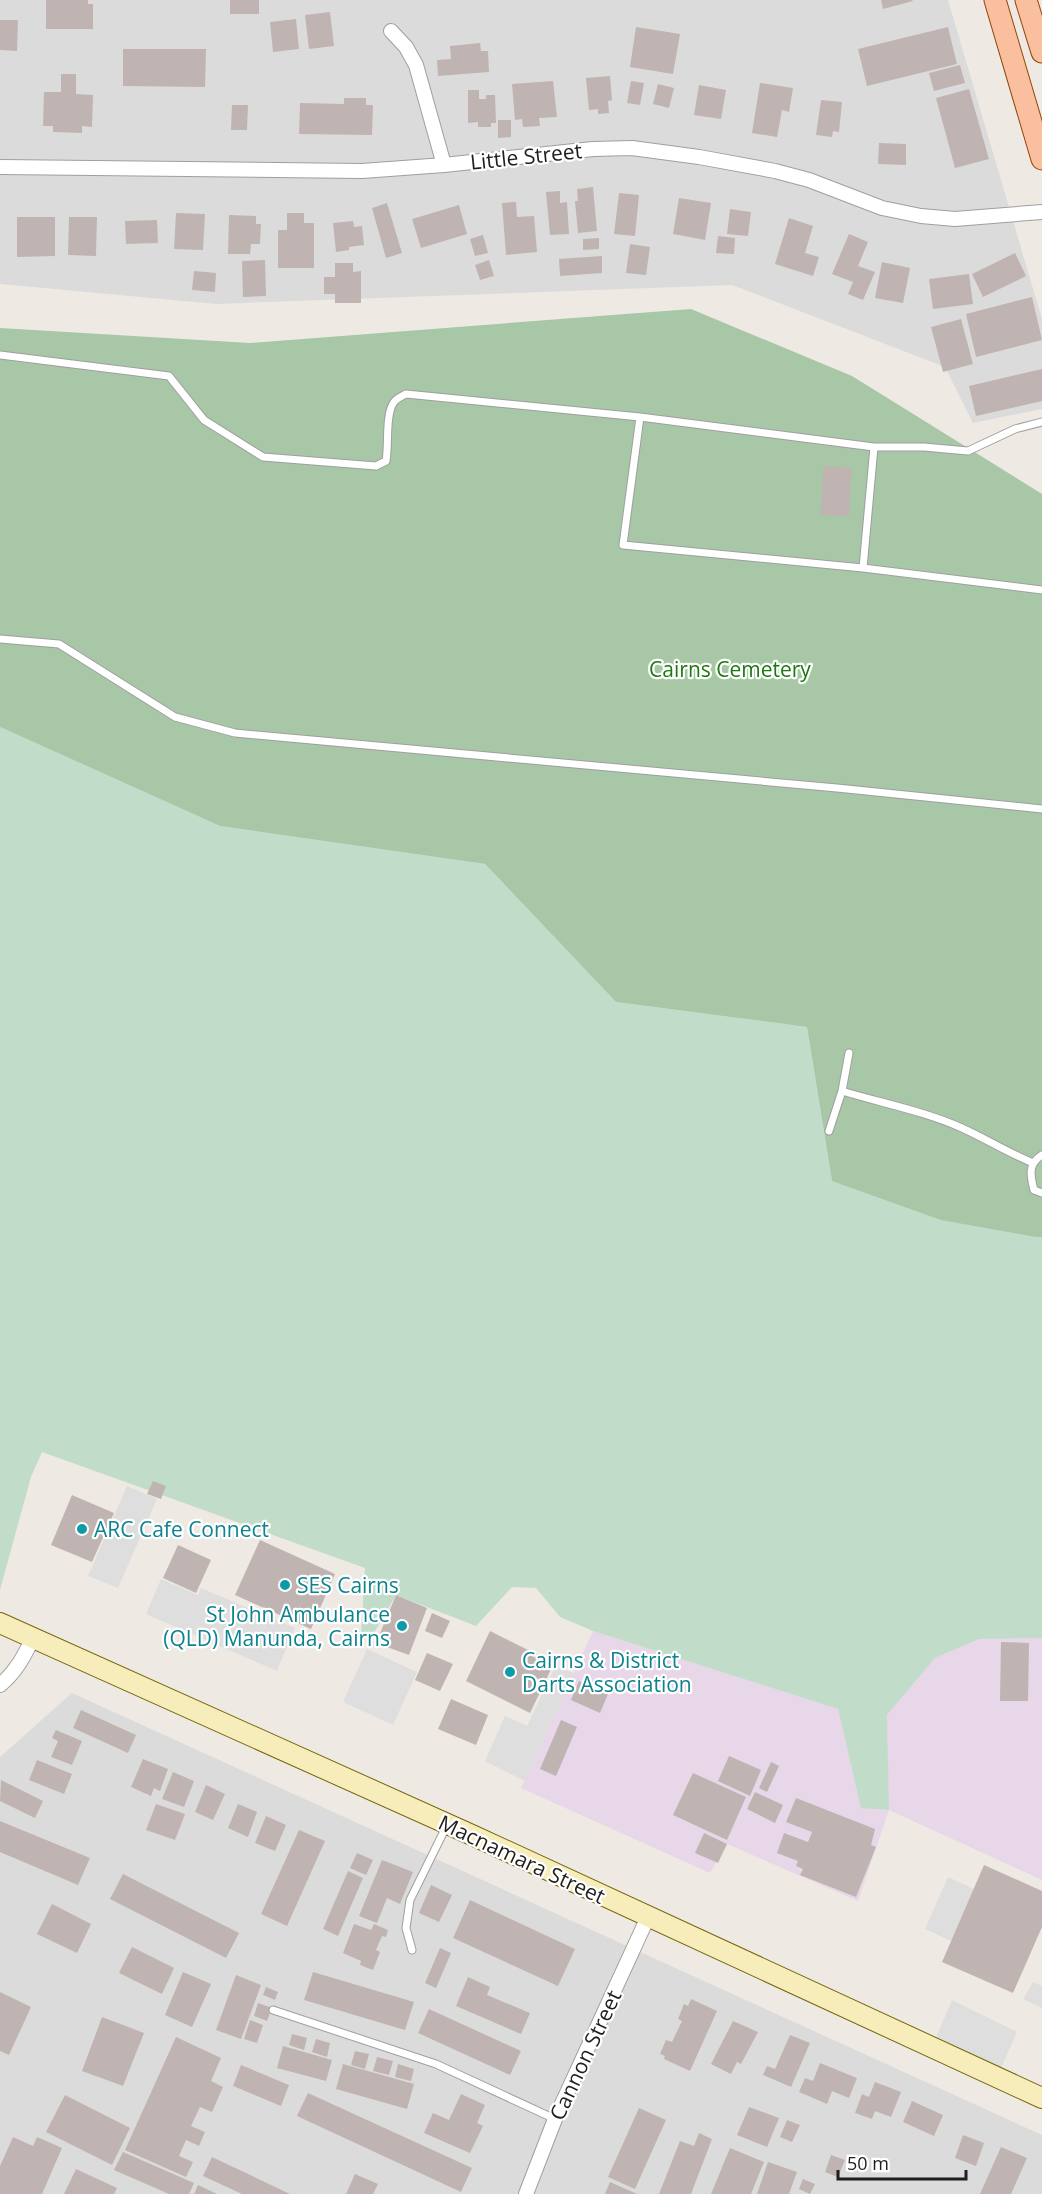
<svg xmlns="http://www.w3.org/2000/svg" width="1042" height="2194" font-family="'Open Sans',sans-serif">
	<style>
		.residential { fill: #dcdbdb }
		.industrial { fill: #e7d7e8 }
		.wetland { fill: #c2dcca }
		.cemetery { fill: #a8c7a6 }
		.parking { fill: #dedede }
		.building { fill: #bfb4b1 }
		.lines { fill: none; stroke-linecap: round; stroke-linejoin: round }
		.lane-casing { stroke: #9f9f9f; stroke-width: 9 }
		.street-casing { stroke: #9f9f9f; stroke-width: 16 }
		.secondary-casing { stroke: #726708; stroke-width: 22 }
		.primary-casing { stroke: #934605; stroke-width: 23 }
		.lane { stroke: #fff; stroke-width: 7 }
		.street { stroke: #fff; stroke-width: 14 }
		.secondary { stroke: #f7edba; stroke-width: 20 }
		.primary { stroke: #f9bf9f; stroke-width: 21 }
		.culture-dot { fill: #0f9aa8; stroke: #fff; stroke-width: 2 }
		.labels { text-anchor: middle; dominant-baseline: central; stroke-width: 4.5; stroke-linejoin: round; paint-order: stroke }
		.street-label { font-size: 21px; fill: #1e1e1e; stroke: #fff }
		.park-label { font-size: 21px; fill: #1d790f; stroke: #fff }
		.culture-label { font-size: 21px; fill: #0d838f; stroke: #fff; text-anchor: start }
	</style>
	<rect width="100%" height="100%" fill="#efe9e4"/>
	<path class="residential" d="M0,0H948L1042,319V409L973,423L945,367L732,285L216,304L0,284Z
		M72,1693L1042,2135V2194H0V1757Z"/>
	<path class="industrial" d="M593,1631L838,1709L861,1807L888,1810L887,1715L935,1658L979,1639L1042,1638V1880L889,1810L858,1901L727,1844L710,1873L521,1788Z"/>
	<path class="wetland" d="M0,727L220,826L485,864L616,1002L807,1027L832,1181L1036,1237H1042V1638L979,1639L935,1658L887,1715L889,1810L861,1808L838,1709L593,1631L560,1617L536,1588L512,1587L476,1626L396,1595L371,1638L361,1634L365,1568L42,1452L31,1477L0,1590Z"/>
	<path class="cemetery" d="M691,309L852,376L1042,494V1237H1036L941,1220L832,1181L807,1027L616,1002L485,864L220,826L0,727V328L250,343Z"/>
	<path class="parking" d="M127,1486L157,1499L118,1588L88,1576Z
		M161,1579L198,1595L201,1588L295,1628L277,1671L146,1614Z
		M367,1649L417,1672L393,1725L343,1702Z
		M555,1667L574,1673L525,1781L485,1761L505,1716L527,1726Z
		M948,1877L974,1889L951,1941L925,1929Z
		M1033,1982L1042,1986V2008L1023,1999Z
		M952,2000L1017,2032L997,2077L932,2047Z"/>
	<path class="building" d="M46,0H88V4H93V29H46Z
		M230,0H259V14H230Z
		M881,0H912L913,1L883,9Z
		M330,12L334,46L309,49L305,15Z
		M296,19L299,49L273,52L270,22Z
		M0,20H18L17,51L0,50Z
		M636,27L680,34L673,74L630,67Z
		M948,27L957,64L867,86L858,49Z
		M480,43L481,51H488L489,72L438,76L437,60L451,59L450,46Z
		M123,49H206L205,87L123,86Z
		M960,65L965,83L934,91L929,73Z
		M61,74H76V94L93,95L92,127L82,126V133L53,132V126H43L44,92H61Z
		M610,76L612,100L608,101L609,113L598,114V109L589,110L586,78Z
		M553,81L557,117L539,118L540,126L523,127L522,119L515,120L512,84Z
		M631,81L644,83L640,105L627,103Z
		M760,83L793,88L789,112L782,110L777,137L752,133Z
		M658,84L674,88L669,108L653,104Z
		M699,85L726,90L721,119L694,115Z
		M969,89L989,159L955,168L936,98Z
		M468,90H479V99H486V95H495L496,123H491V127H478V122L468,123Z
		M344,98H366V105H373L372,135L299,134L300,103L344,104Z
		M821,100L842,102L839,132L833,131L832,137L816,135Z
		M232,105H248L247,130H231Z
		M498,120H511V137L498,138Z
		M879,143L906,144V165L878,164Z
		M593,187L597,231L578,233L575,201H578L577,189Z
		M560,191V203L567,202L569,234L550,235L546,192Z
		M619,193L639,195L635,236L614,234Z
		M679,198L711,203L705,240L673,234Z
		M516,202L517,217L534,216L537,252L506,255L502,203Z
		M387,203L402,253L386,258L372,208Z
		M459,205L467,234L421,248L412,219Z
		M730,209L751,212L748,236L727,234Z
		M176,213L205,214L203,250L174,249Z
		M287,213H304V223H314V268H278V230H287Z
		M229,215L256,216V224H261L260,244H251L250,254H228Z
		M17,217H55V256L17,257Z
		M69,217H97L96,256L68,255Z
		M789,218L813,226L805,253L819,257L813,276L775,264Z
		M157,220L158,243L126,244L125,221Z
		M353,221L354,227L362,226L364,245L349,247V250L336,252L333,223Z
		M849,234L868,242L858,266L875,272L863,300L848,294L853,282L832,274Z
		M483,235L488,253L475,256L470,239Z
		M718,236L735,238L734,254L716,253Z
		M599,238V249L583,250V239Z
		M630,244L650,247L646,275L626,273Z
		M1015,253L1026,276L983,297L972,274Z
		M602,256V273L560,276L559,259Z
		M265,260L266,296L243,297L242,261Z
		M489,260L494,276L480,280L475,265Z
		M882,262L910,268L903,303L875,298Z
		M335,263H353V272L361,271V303H335V294H324V277H335Z
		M194,271L216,273L215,292L192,290Z
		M969,274L973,304L933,309L929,279Z
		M1032,297L1042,340L976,357L966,314Z
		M961,319L973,364L943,372L931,327Z
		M1042,369V401L976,416L969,386Z
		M824,466L852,468L849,516L820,515Z
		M153,1481L166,1486L161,1499L147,1494Z
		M72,1495L114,1513L92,1562L51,1545Z
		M260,1540L335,1574L311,1629L235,1595Z
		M178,1545L211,1560L196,1593L163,1578Z
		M396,1595L427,1608L409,1655L376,1643Z
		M432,1613L450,1621L442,1638L425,1631Z
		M490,1631L554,1663L530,1713L466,1681Z
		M1001,1642L1029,1643L1028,1701H1000Z
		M427,1653L453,1664L440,1691L415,1680Z
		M579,1681L608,1694L600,1713L571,1700Z
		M451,1699L488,1715L476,1745L438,1729Z
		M81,1710L136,1735L128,1753L73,1728Z
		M561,1720L577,1727L556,1776L540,1769Z
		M56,1730L82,1741L72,1765L51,1757L58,1741L52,1738Z
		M729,1756L761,1770L750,1796L718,1781Z
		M143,1759L168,1769L160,1791L154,1788L151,1796L131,1787Z
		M37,1760L72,1774L64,1794L29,1780Z
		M771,1762L779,1766L767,1792L759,1788Z
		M173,1772L194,1781L184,1807L162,1799Z
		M693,1773L746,1797L727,1840L673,1815Z
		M1,1780L43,1801L35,1818L0,1801Z
		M206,1785L225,1794L213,1820L195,1812Z
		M755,1792L783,1805L775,1823L747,1809Z
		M796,1798L875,1829L871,1845L876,1847L856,1897L800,1875L803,1869L796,1866L798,1861L777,1853L784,1833L808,1842L812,1832L786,1822Z
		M156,1804L185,1814L175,1840L146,1830Z
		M238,1804L257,1812L248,1837L228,1828Z
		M266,1816L286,1825L275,1851L255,1843Z
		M0,1821L90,1858L78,1885L0,1852Z
		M299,1830L325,1841L287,1926L261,1914Z
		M704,1833L727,1844L718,1863L695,1853Z
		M357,1853L373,1860L366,1875L350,1868Z
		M382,1860L413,1872L400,1904L387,1898L377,1923L359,1916Z
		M984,1865L1042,1891V1927L1013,1993L942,1962Z
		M348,1871L363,1878L338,1936L323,1929Z
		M123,1874L239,1933L226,1958L110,1899Z
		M431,1885L452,1895L439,1922L419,1913Z
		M470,1900L575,1949L558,1986L453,1938Z
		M52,1904L91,1924L77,1953L37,1934Z
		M354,1924L371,1930L374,1924L388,1930L386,1937L382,1936L376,1950L380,1952L373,1970L360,1965L361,1961L343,1953Z
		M132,1947L174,1968L162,1994L119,1973Z
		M440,1948L451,1953L436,1988L425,1983Z
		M183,1972L211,1984L192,2027L165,2015Z
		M313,1972L414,2002L405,2030L304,2000Z
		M236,1975L261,1985L241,2039L216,2030Z
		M468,1977L490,1987L487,1995L530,2013L521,2034L456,2006Z
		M266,1987L278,1992L275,2000L263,1995Z
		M0,1992L31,2007L9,2055L0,2051Z
		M691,1999L717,2011L690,2071L664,2059L665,2056L660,2054L666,2040L672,2042L682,2021L678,2019L684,2004L688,2006Z
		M258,2003L272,2008L267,2021L254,2016Z
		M429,2009L521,2051L510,2075L418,2033Z
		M102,2017L144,2033L123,2086L82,2071Z
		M250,2020L263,2025L257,2043L244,2039Z
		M733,2021L758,2032L741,2064L737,2062L731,2074L711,2064Z
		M292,2034L307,2038L304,2050L289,2045Z
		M790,2035L810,2043L791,2087L763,2075L767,2066L775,2069Z
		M176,2037L221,2058L211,2081L223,2087L212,2112L200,2107L191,2126L205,2132L199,2146L186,2140L179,2156L193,2162L186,2177L125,2150Z
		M316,2039L330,2043L327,2057L312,2052Z
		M283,2046L332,2060L326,2081L277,2068Z
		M355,2051L369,2054L365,2069L351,2065Z
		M377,2057L393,2061L389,2075L373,2071Z
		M820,2063L857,2078L849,2098L832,2091L827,2104L799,2092L805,2078L813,2081Z
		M343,2064L414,2084L407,2109L336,2089Z
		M398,2064L414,2069L411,2081L395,2077Z
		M241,2065L289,2085L281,2106L233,2086Z
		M875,2082L901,2092L891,2117L875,2111L872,2119L855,2113L862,2094L869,2097Z
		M308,2093L472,2168L461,2192L297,2116Z
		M461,2094L485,2105L477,2123L483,2126L470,2153L424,2133L433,2113L449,2120Z
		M65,2095L130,2128L112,2165L46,2132Z
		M912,2101L943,2115L934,2136L903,2122Z
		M749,2107L779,2118L767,2147L737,2135Z
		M639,2108L666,2120L635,2189L608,2177Z
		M787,2120L800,2125L792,2142L780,2137Z
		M699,2133L712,2139L691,2194H659L680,2141L694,2146Z
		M963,2135L984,2143L976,2166L955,2158Z
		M13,2137L33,2146L37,2137L62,2148L42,2194H0V2166Z
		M1001,2147L1027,2158L1011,2194H980Z
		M730,2148L764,2162L751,2194H711Z
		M123,2152L194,2183L189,2194H169L114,2170Z
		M831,2155L845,2160L838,2177L825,2172Z
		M212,2157L290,2194H242L203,2176Z
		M768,2162L797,2172L789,2194H757Z
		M76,2169L117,2188L114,2194H64Z
		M355,2174L378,2184L373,2194H346Z
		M803,2179L815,2184L810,2194L799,2189Z
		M610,2182L637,2194H605Z
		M198,2185L217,2194H194Z"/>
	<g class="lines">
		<defs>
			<path id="lane" d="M0,355L169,376L204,420L263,457L376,466L386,461C389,445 385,414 394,402C397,398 402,396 406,394L640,417
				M874,447H924L968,451L1015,429L1042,422
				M863,568L874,447L640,417L623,545L863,568L1042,590
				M0,639L59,644L175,717L235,733L837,788L1042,809
				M842,1091L849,1053
				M829,1131L842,1091C881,1103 924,1111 962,1128C986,1139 1009,1153 1033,1163
				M1042,1155C1028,1164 1030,1175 1034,1190L1042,1193
				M412,1950L406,1928L410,1900L446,1827
				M273,2010L436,2064L555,2119"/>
			<path id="street" d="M391,31L406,47L416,65L444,165
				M0,167L362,171L444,165L593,149L632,148L699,157L775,171L809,180L882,208L921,216L955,219L1042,212
				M0,1685C16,1672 24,1656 33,1638
				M526,2194L555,2119L648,1917"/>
			<path id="secondary" d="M0,1623L472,1835L1042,2098"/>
			<path id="primary" d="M995,0L1042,159
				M1026,0L1042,52"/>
		</defs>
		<use href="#lane" class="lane-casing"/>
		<use href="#street" class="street-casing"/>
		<use href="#secondary" class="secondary-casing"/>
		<use href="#primary" class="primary-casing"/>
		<use href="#lane" class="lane"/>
		<use href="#street" class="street"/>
		<use href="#secondary" class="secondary"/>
		<use href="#primary" class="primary"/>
	</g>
	<g class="culture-dot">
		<circle cx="82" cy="1529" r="6"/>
		<circle cx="285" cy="1585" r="6"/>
		<circle cx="402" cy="1626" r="6"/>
		<circle cx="510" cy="1672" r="6"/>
	</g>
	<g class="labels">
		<g class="street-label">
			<text transform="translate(526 156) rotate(-6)">Little Street</text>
			<text transform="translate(522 1859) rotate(25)">Macnamara Street</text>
			<text transform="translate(585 2055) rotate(-65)">Cannon Street</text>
		</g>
		<g class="park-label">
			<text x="730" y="669">Cairns Cemetery</text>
		</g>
		<g class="culture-label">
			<text x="94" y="1529">ARC Cafe Connect</text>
			<text x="297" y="1585">SES Cairns</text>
			<text x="390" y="1614" text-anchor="end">St John Ambulance<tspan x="390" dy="24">(QLD) Manunda, Cairns</tspan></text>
			<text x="522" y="1660">Cairns &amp; District<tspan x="522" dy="24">Darts Association</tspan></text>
		</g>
	</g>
	<path d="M838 2170v9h128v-9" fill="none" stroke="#1e1e1e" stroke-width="3"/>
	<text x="847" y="2170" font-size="18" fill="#1e1e1e" stroke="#ffffff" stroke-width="4.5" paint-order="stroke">50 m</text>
</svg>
